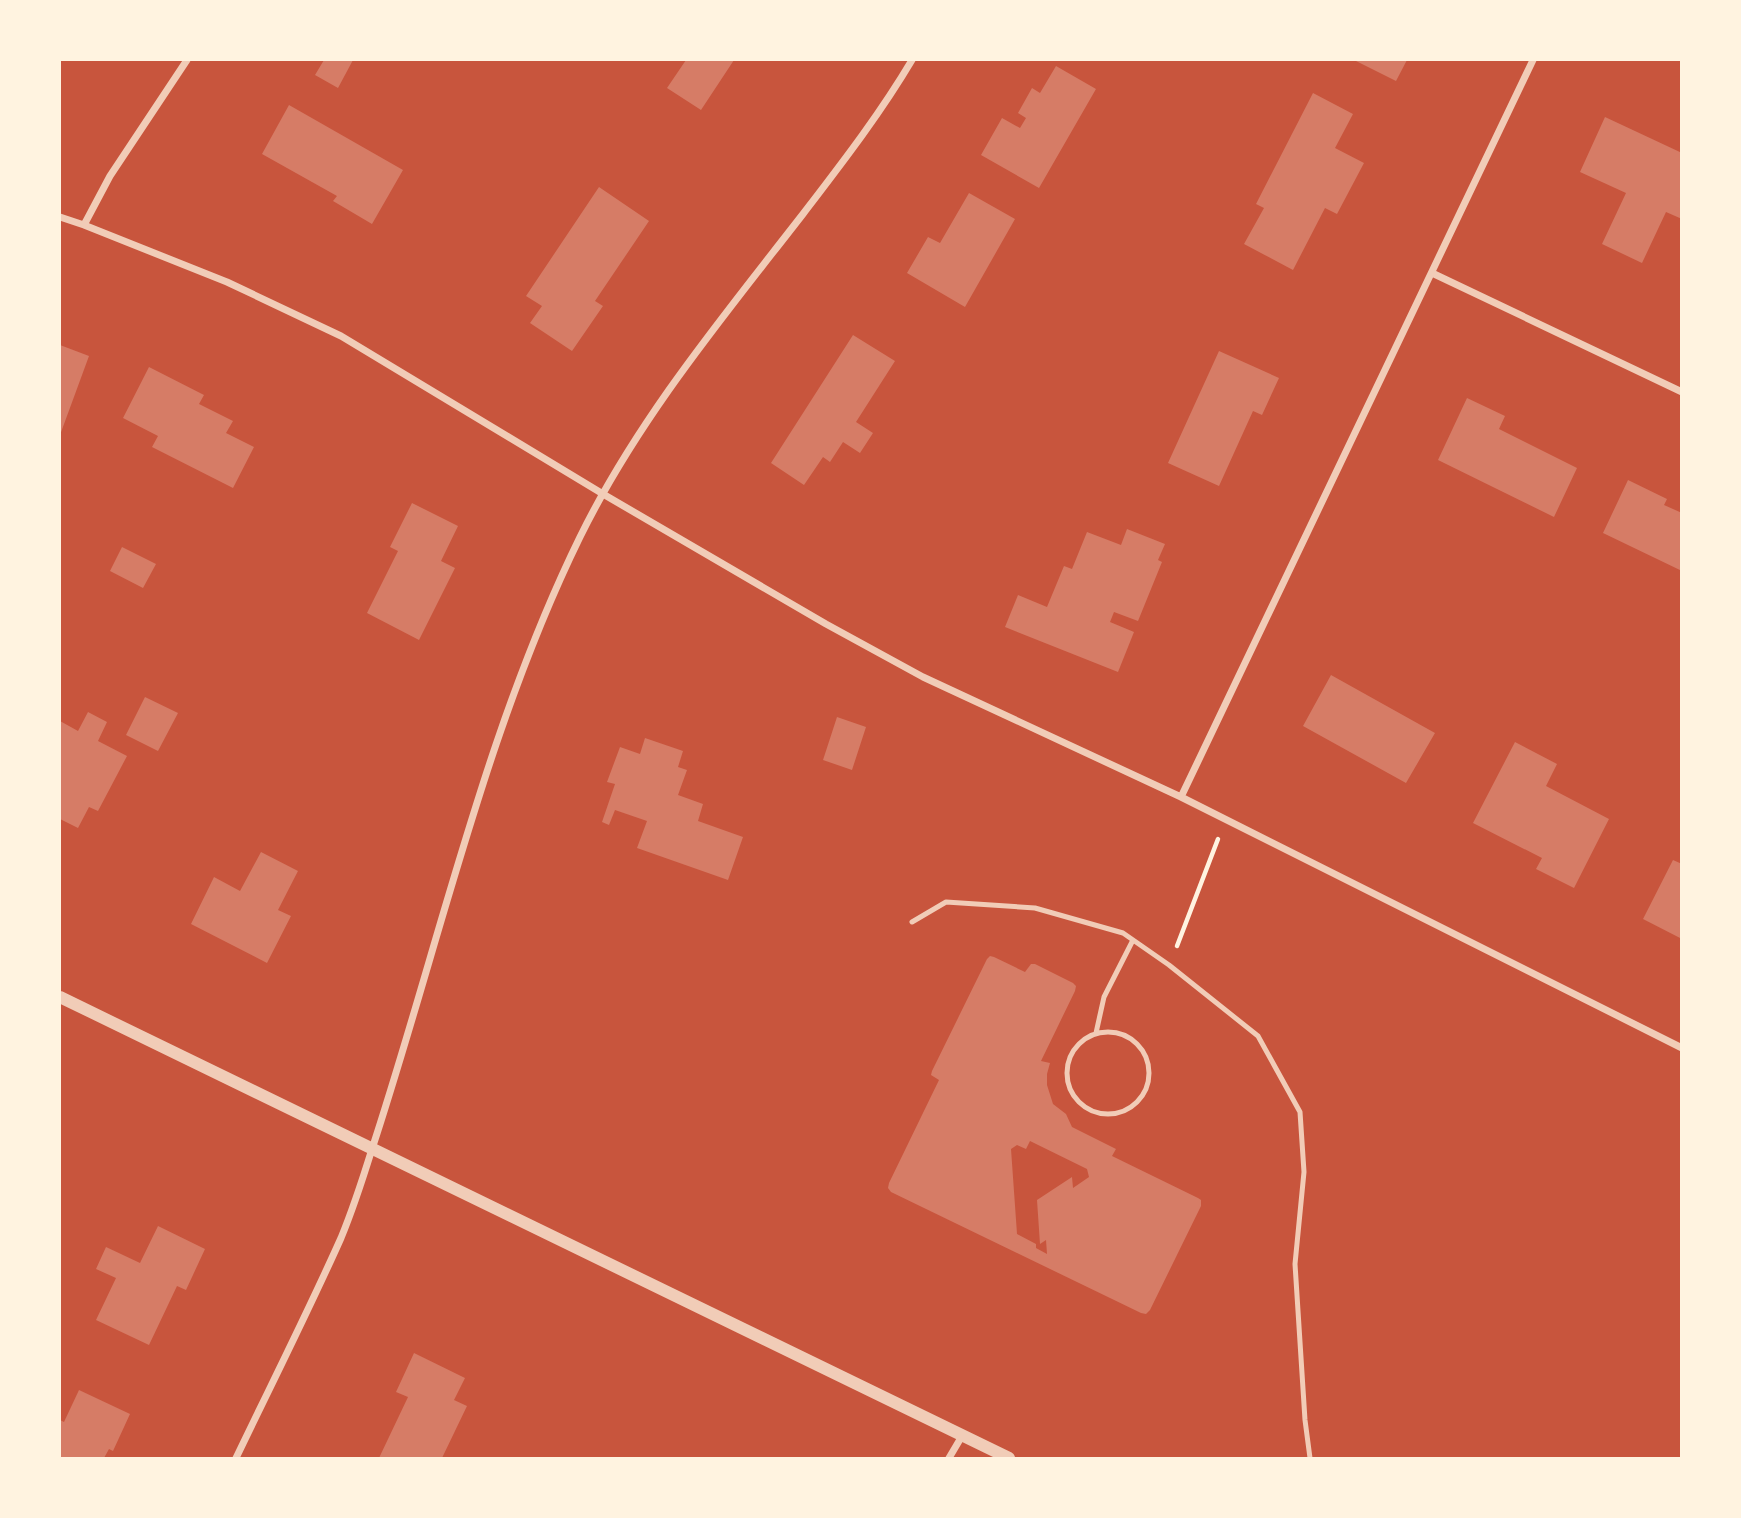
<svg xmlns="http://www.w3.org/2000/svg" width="1741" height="1518" font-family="Lato,sans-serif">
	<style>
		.building { fill: #d67c66; fill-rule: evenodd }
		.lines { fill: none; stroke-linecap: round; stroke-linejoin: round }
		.path { stroke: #fff3e0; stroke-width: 4.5 }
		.service { stroke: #f1ccb7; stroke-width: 5 }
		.minor { stroke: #f1ccb7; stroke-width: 7 }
		.tertiary { stroke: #f1ccb7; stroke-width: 12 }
	</style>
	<rect width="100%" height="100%" fill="#c8553d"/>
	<path class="building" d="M324,60H353L338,88L315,75Z
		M686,60H734L701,110L667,88Z
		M1354,60H1407L1396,81Z
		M1056,66L1096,89L1039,188L981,155L1002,118L1020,128L1026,118L1018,113L1032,88L1040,93Z
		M1313,93L1353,114L1335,148L1364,163L1337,214L1325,208L1293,270L1244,244L1264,208L1256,204Z
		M289,105L403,170L372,224L333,201L337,196L262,154Z
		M1605,117L1682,153V219L1666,212L1642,263L1602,244L1626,193L1580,172Z
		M599,187L649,221L595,301L603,306L572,351L530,323L542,306L526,296Z
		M969,193L1015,219L965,307L907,273L928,237L940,243Z
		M853,335L895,361L856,422L873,433L860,453L843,442L830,462L823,457L804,485L771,463Z
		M60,345L89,356L60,435Z
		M1219,351L1279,378L1262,415L1253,411L1219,486L1168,463Z
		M149,367L204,395L199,404L233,421L226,433L254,447L233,488L152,447L158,436L123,418Z
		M1467,398L1505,416L1499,429L1577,468L1554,517L1438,460Z
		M1628,480L1667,499L1664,505L1682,513V571L1603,533Z
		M412,503L458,526L441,561L455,568L419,640L367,613L398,551L390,547Z
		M1127,529L1165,544L1158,560L1162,562L1138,621L1114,612L1110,622L1134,632L1118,672L1005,627L1018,595L1047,607L1064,566L1072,569L1087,532L1121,545Z
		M122,547L156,564L143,588L110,571Z
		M1331,675L1435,733L1406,783L1303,726Z
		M145,697L178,713L158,751L126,735Z
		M88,712L107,722L98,741L127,756L98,811L89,807L78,828L60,819V721L78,731Z
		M837,717L866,727L852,770L823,760Z
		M645,738L683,751L678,767L687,770L678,795L703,804L698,821L743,837L728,880L637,848L647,821L615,810L609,825L602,822L615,784L607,782L620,747L640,754Z
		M1515,742L1557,764L1546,786L1609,819L1574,888L1536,869L1542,858L1473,823Z
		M261,852L298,871L278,910L291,916L267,963L191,924L214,877L240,891Z
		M1673,860L1682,864V939L1643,919Z
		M990,956L994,957L1025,972L1031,964H1035L1073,983L1076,986L1075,991L1041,1061L1050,1063L1047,1074V1085L1053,1104L1066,1114L1072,1127L1116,1149L1112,1156L1198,1198L1201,1200V1206L1150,1310L1146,1314L1141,1313L891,1192L888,1188L889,1183L939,1080L931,1075L932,1071L987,959ZM1030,1141L1087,1169L1089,1177L1073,1188L1072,1177L1037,1200L1040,1244L1046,1240L1047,1254L1036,1248V1244L1017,1234L1011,1149L1017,1145L1026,1149Z
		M158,1226L205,1249L186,1290L177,1286L149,1345L96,1320L116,1278L96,1269L106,1247L140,1263Z
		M414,1353L465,1378L454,1400L467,1406L442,1458H379L408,1397L396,1392Z
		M79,1390L130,1414L113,1451L109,1449L104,1458H60V1420L64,1422Z"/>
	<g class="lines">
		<path class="path" d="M1177,946L1218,839"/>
		<path class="service" d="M912,922L946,902L1035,908L1123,933L1169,965L1258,1036L1300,1112L1304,1172L1295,1264L1305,1420L1310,1458
			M1067 1073a41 41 0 1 1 82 0a41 41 0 1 1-82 0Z
			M1096,1033L1104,997L1133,940"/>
		<path class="minor" d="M60,217L84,225L227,282L341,336L603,494L826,624L923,677L1181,797L1682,1048
			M84,225L110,176L187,60
			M1432,273L1682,392
			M1181,797L1533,60
			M236,1458C271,1385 308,1312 341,1238C353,1209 363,1178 372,1149C439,945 485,731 580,537C638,419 723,317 803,214C842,163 880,114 912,60
			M949,1458L962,1436"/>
		<path class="tertiary" d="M60,997L1009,1458"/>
	</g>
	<rect width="1741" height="1518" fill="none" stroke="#fff3e0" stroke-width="122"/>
</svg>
